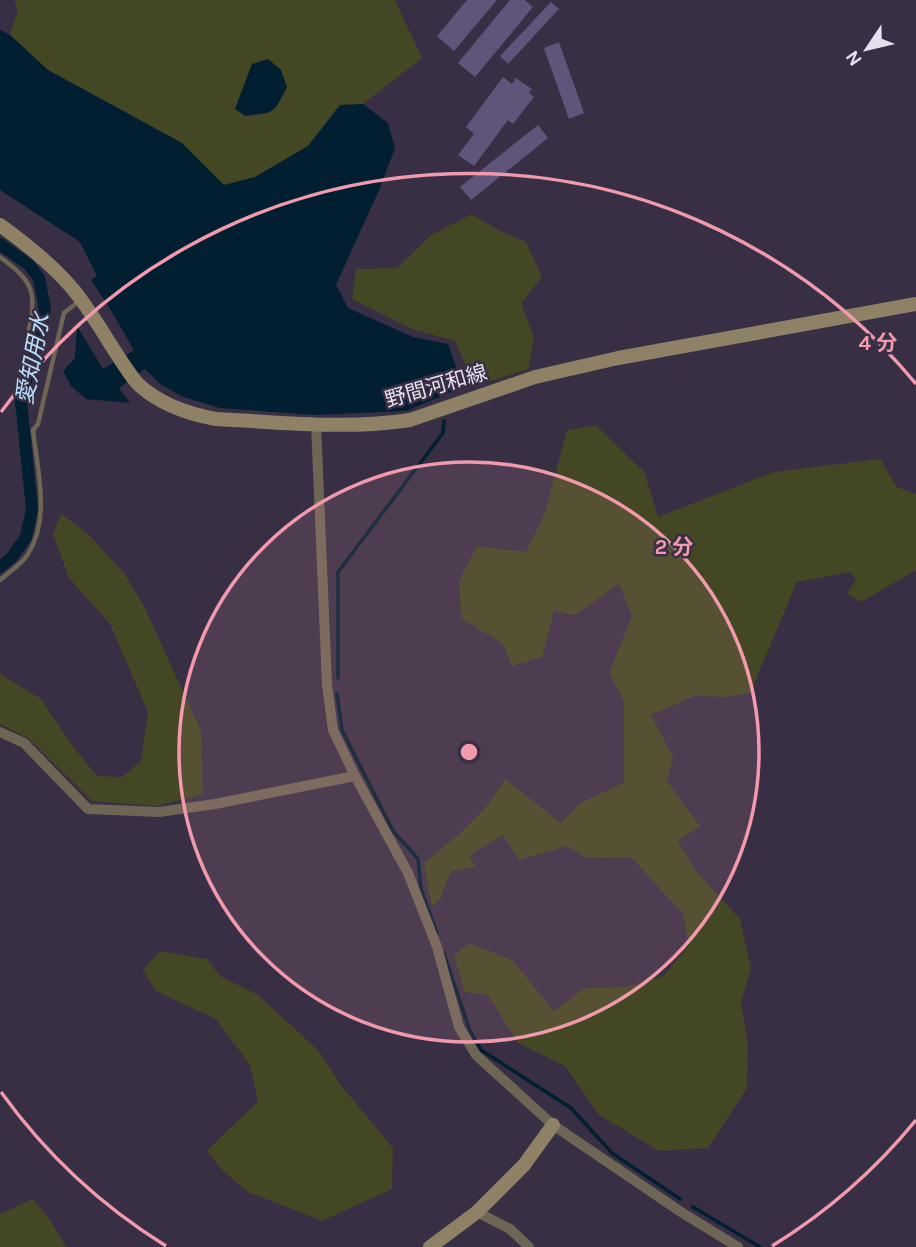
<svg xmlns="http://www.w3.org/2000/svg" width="916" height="1247" font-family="Karla,'Noto Sans JP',sans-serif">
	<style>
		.green { fill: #434723 }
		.water { fill: #011f31 }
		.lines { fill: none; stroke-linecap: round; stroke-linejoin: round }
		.stream { stroke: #011f31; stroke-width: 3.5 }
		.canal { stroke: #011f31; stroke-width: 12 }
		.building { fill: #5f547a }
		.lane { stroke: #6e6555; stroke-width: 4.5 }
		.street { stroke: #6e6555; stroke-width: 10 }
		.secondary { stroke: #8e8166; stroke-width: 14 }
		.ring { fill: none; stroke: #f29aac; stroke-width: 3.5 }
		.labels { text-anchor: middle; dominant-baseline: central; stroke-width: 5; stroke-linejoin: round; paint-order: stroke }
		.street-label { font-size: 21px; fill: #e6e0ee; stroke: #382f45 }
		.water-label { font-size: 23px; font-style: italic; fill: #bae0fc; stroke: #382f45 }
		.centre { fill: #f29aac; stroke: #382f45; stroke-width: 3.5 }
		.ring-label { font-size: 21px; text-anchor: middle; font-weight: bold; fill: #f29aac; stroke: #382f45; stroke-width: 5; stroke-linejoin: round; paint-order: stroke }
	</style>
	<rect width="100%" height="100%" fill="#382f45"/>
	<path class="green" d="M14,0H395L422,58L363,104L340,105L308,146L255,177L224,185L182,143L48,70L10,35L18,10Z
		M472,214L498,230L526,242L542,277L521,303L534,338L528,369L474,386L455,341L412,329L352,299L356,269L397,268L431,235Z
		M596,425L645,473L658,517L774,472L880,459L897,487L916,494V570L861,602L847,594L856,579L850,572L797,582L750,693L727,697L695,696L651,715L673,757L667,781L700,826L678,841L696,871L740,919L751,968L741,1002L748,1046L747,1088L708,1148L659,1151L599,1115L565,1066L518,1043L488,995L465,992L454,956L469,943L512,960L554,1011L585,988L626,987L663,976L689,945L683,914L631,857L586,858L567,846L519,860L503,835L469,856L476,867L451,871L440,899L432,907L424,863L459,834L487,806L505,779L561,823L580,803L624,783V701L609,673L632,616L619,584L575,615L554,611L542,657L512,666L503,644L461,618L459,581L477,546L526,552L545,513L567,430Z
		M61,514L87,533L124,573L144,606L201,731L203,794L156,806L92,801L29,739L0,724V674L40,698L75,749L97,776L122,777L141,761L148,712L110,624L69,578L53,534Z
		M160,951L207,959L220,976L258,995L319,1051L340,1084L393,1148L392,1189L322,1221L248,1192L222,1170L207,1151L258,1101L250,1065L216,1019L156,991L143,970Z
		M33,1199L50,1220L66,1247H0V1214Z"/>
	<path class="water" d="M0,30L10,35L48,70L182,143L224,185L255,177L308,146L340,105L363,104L388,123L395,148L379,190L336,285L348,308L413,337L448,344L463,387L406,411L314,415L220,408L183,397L160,384L145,369L119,388L130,403L86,399L71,386L63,371L75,358L77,326L103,369L134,350L109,307L91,280L97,276L80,242L0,190Z
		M268,59L281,70L287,87C273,115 275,112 245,116L235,109L252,64Z"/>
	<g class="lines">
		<path class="stream" d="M338,678V572L443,433L444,421
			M337,694L342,730L393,831L418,859L421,889L437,933
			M444,954L470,1031L481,1050L571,1108L612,1153L680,1199
			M693,1207L760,1247"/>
		<path class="canal" d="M0,244L29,265L39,278L45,309L21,402L32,509L26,537L12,557L0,567"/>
	</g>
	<path class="building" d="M467,0H497L454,51L437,36Z
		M510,0H525L533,7L475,77L458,63Z
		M551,2L559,9L508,64L500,56Z
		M559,42L584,113L569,119L544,48Z
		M503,77L512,84L516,78L532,89L529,93L534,97L513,124L508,120L474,166L458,155L474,134L466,127Z
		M538,125L548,138L471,200L460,187Z"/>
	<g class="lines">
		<path class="lane" d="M0,257C31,280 38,291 29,329
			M0,580C9,572 22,564 28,554C51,518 37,469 33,430L38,424L64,313L78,302"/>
		<path class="street" d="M316,424L327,685L333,730L355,776L408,873L437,947L459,1027L476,1055L553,1125L681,1212L738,1247
			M0,732L24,743L88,809L159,812L215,804L355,776
			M477,1212L510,1229L529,1247"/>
		<path class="secondary" d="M0,225C29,246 62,272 82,301C98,323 111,346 126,368C130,374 134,380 139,385C161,405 188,414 216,419C280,422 346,430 410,420L535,377L618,358L916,304
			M430,1247L477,1212L524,1165L553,1125"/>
	</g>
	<circle cx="469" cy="752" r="290" fill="#f29aac" fill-opacity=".12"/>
	<g class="ring">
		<circle cx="469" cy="752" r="290"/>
		<path d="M916 1120A579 579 0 0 1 772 1246M166 1246A579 579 0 0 1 1 1092M1 412A579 579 0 0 1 916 384"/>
	</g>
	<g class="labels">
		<g class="street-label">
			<text transform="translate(436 386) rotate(-16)">野間河和線</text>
		</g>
		<g class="water-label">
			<text transform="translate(33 359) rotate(-79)">愛知用水</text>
		</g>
	</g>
	<circle cx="469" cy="752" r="10" class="centre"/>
	<g class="ring-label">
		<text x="878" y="350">4 分</text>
		<text x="674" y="554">2 分</text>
	</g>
	<g transform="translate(867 49) rotate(235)" stroke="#382f45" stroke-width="5" paint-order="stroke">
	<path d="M0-5L12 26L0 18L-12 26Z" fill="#e6e0ee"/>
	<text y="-10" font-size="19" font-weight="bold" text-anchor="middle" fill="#e6e0ee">N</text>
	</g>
</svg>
